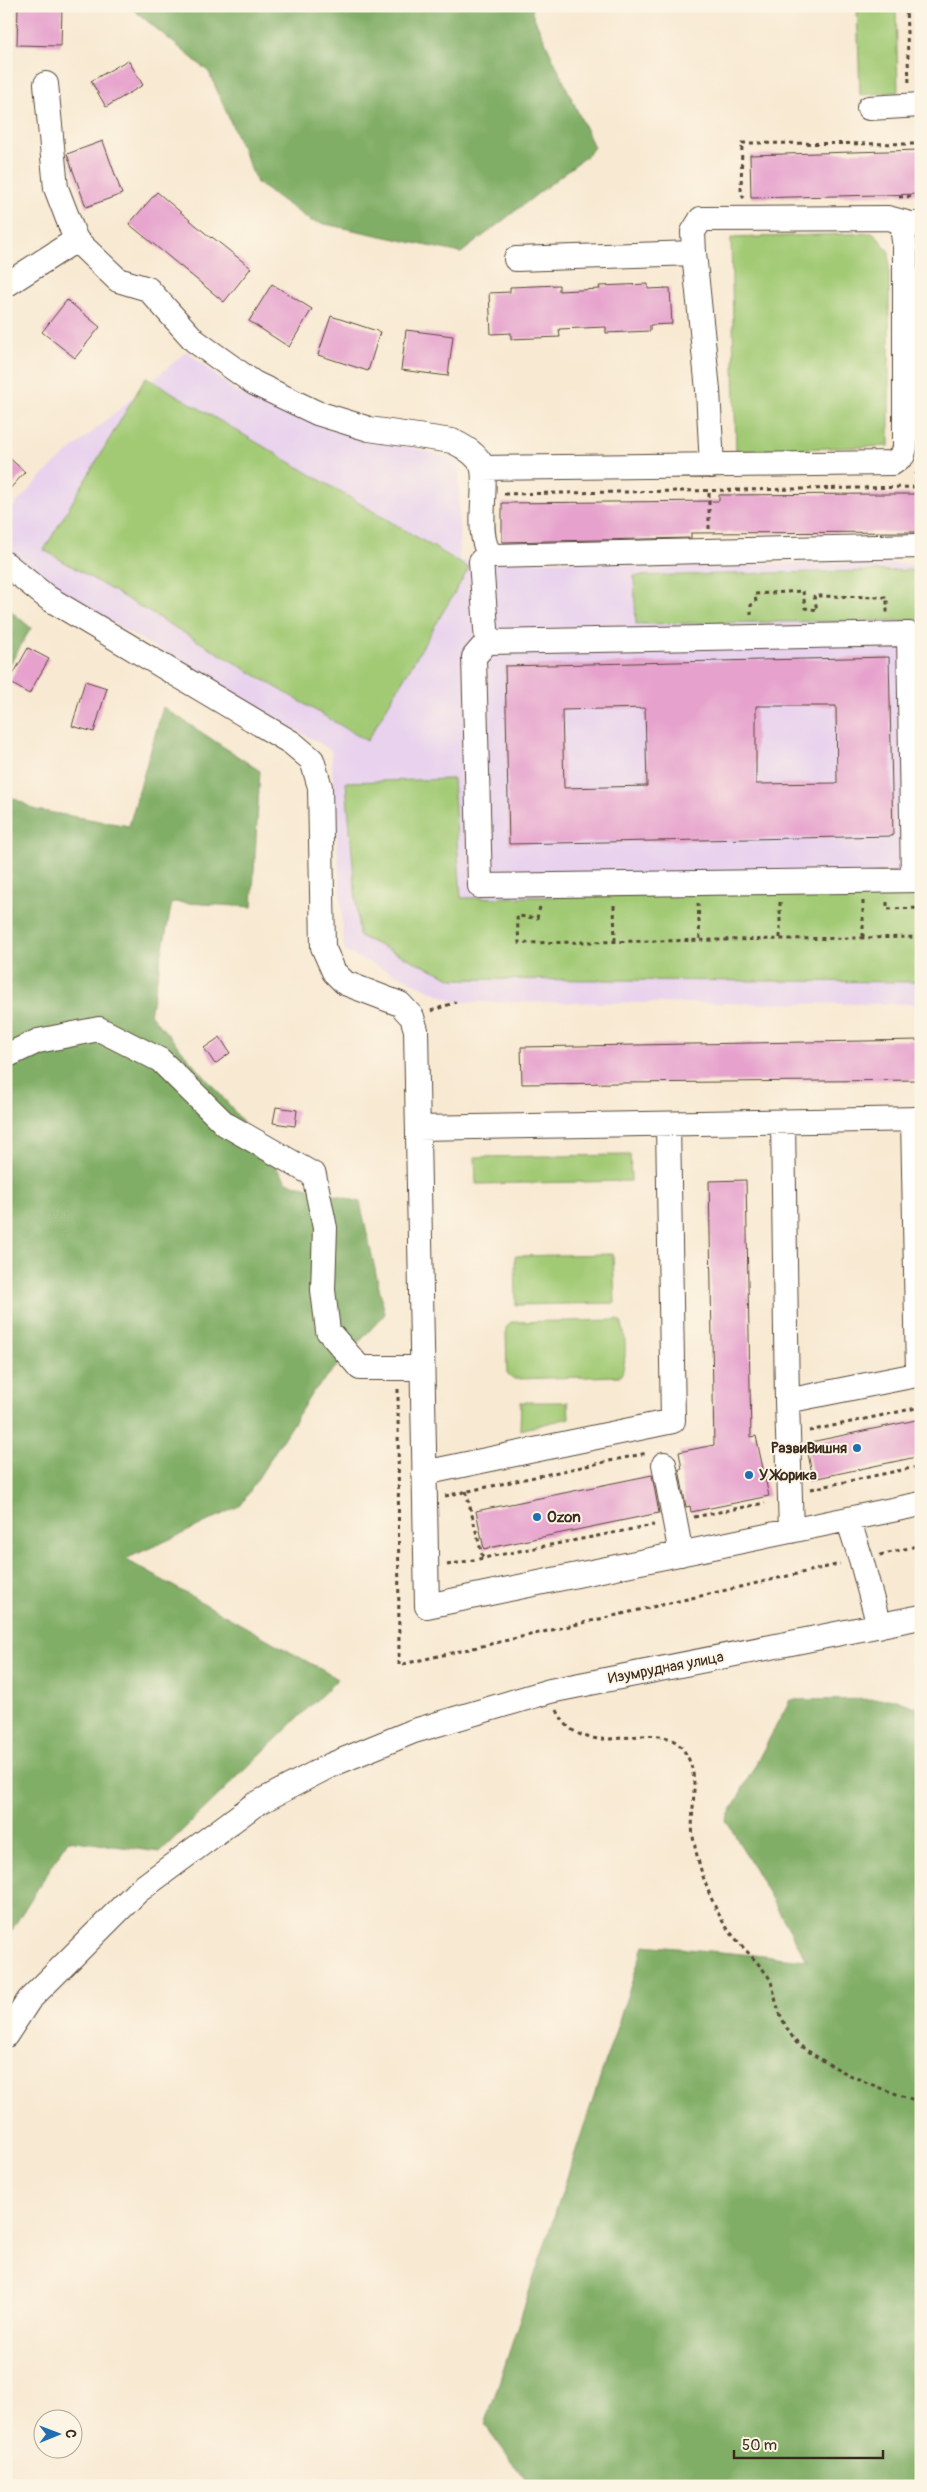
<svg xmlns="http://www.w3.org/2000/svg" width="927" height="2492" font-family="Pangolin,sans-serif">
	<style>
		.built { fill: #e8d2ee }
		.green { fill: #a2ca75; stroke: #6e7a4a }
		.forest { fill: #81ae66; stroke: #5e6c42 }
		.building { fill: #e6a2cd; fill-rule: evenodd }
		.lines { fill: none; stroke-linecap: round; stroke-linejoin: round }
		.minor-casing { stroke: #574739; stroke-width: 26 }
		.path { stroke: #574739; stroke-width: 3; stroke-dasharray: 4 4; stroke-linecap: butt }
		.minor { stroke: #fff; stroke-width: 24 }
		.poi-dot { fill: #1f6fb2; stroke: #fcf5e5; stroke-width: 2 }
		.labels { text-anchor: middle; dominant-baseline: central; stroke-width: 4; stroke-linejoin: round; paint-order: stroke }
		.poi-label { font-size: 15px; font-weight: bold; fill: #3b2a1e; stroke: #fcf5e5; text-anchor: start }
		.street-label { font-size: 15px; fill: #3b2a1e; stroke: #fcf5e5 }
	</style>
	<rect width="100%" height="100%" fill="#fcf5e5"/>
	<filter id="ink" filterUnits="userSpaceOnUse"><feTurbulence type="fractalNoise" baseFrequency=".02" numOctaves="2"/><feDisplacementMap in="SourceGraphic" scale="10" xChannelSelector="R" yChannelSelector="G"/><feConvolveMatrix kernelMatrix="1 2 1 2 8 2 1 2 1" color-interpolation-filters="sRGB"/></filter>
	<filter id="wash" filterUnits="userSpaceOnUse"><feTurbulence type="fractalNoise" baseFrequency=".0096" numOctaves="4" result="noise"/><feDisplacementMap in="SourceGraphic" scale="20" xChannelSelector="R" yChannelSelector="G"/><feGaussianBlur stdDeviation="1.12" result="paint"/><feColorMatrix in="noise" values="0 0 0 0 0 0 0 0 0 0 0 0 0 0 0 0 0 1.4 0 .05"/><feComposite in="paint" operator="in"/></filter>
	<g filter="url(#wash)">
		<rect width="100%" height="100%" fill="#f8e9d2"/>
		<path class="built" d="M187,351L235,391L330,429L459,459V561L921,564V1004L456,1002L344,951L331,750L54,589L6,550V514L49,469Z"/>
		<path class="green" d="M857,6H896L898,92L860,95Z
			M874,233L889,252V446L736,451L731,238Z
			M146,377L469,568L367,741L44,550Z
			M917,570L918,620L636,624L634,576Z
			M453,779L461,898L921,891V982L453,979L359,936L346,782Z
			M630,1155L631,1181L476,1184L475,1157Z
			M613,1254L615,1303L516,1305L515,1256Z
			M619,1320C627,1327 627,1368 620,1376L514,1379L507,1373L506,1328L511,1322Z
			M521,1402H568L569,1418L520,1430Z"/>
		<path class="forest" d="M129,6H532V13L594,147L589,154L461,253L311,221L257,183L209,72Z
			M6,607L31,628L6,671Z
			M163,707L260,771L252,907L172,902L150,1014L231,1107L287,1182L360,1202L385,1314L312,1393L241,1505L184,1533L125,1559L338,1679L160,1852L68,1840L14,1926L6,1944V794L36,810L129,826Z
			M894,1699L921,1709V2486H530L485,2425L644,1945L807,1960L726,1820L790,1700Z"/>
		<g id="blocks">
			<path class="building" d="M18,6L62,7L61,46L17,45Z
				M128,60L143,85L106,107L91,81Z
				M103,141L122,194L86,207L67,154Z
				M921,150V194L751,198L750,155Z
				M157,192L211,238L212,237L251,268L224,302L129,224Z
				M272,284L312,309L289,347L249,321Z
				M648,284V289L670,288L672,324L650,325V331L606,333V327L559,329L560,337L511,339V333L491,334L489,293L510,292V287L559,285V291L600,289L599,286Z
				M67,300L100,327L75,358L42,332Z
				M331,316L380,332L368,371L318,355Z
				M406,330L453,336L448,376L401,370Z
				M6,455L25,472L6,493Z
				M877,494H921V532L691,533V538L502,542V503L719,501V495Z
				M28,648L49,659L29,694L9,682Z
				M889,657L893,836L509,844L505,666ZM756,706H836L837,783L756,784ZM645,708L647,786L564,788L562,710Z
				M85,681L107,688L94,732L72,726Z
				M220,1037L230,1053L215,1064L204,1048Z
				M921,1040V1080L522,1084L521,1047Z
				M276,1107L297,1110L295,1126L273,1123Z
				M746,1180L751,1437L756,1436L769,1496L691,1512L690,1506L686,1507L679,1469H682L679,1452L714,1445L709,1181Z
				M921,1419V1456L813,1479L806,1443Z
				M652,1475L659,1513L484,1549L476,1511Z"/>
		</g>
	</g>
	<g filter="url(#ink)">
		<use href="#blocks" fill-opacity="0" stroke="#574739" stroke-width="1"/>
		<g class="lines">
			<defs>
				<path id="minor" d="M46,84L56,188L76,240L118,280L148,289L195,341L254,383L317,413L369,429L452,441C463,446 480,456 483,469C487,491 474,543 493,556L921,546
					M869,108L921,105
					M694,253L708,390L712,466
					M516,259L694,253L693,232L701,219L888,218L911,224
					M6,285L76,240
					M483,468L893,463L903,455L905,447V247L903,234L911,224H921
					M481,561L487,642
					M6,564L48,598L292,743L312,760L320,787L323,947L334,972L345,983L400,1004L412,1017L416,1030L427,1606L921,1504
					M913,880L909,634L487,642L474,657L480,886L921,880
					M6,1056L38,1041L99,1029L160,1060L225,1124L314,1175L325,1228L323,1290L328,1331L360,1368H422
					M913,1119L918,1374
					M783,1122L787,1401L791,1531
					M418,1128L921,1119
					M787,1401L921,1374
					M664,1464L681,1554
					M424,1473L673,1421L668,1124
					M848,1519L861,1559L879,1626
					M6,2035L29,2000L138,1891L254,1805L331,1765L414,1731L550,1691L921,1617"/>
			</defs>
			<use href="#minor" class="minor-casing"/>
			<path class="path" d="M906,6L909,84
				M899,197L921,196
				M744,198L741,194L742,143L921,144
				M504,494L916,487V473
				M709,529V490
				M751,615V605L756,602L755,594L803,591L805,608L817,610L814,596L887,597V615
				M863,901V938
				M780,902V939
				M887,902V909L921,908
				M698,903L700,940
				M614,905L615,942
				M540,907L537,918L517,916L519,943L921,937
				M431,1011L456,1002
				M398,1389L399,1665L840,1564
				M809,1431L921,1407
				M811,1489L921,1466
				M466,1491L483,1559
				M445,1496L647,1453
				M694,1517L765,1503
				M880,1555L921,1545
				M447,1565L654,1525
				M557,1710C584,1769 653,1714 681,1747C705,1775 687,1810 694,1842C699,1868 709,1897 722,1920C731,1937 755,1958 768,1976C774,1985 774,1998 778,2008C781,2018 789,2033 796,2042C799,2046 806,2049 811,2053C844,2075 882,2090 921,2102"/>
			<use href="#minor" class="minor"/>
		</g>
	</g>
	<g class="poi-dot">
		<circle cx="857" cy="1448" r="5"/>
		<circle cx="749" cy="1475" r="5"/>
		<circle cx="537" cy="1517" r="5"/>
	</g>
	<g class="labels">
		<g class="poi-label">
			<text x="847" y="1448" text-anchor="end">РазвиВишня</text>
			<text x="759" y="1475">У Жорика</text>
			<text x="547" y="1517">Ozon</text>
		</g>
		<g class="street-label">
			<text transform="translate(666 1668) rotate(-11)">Изумрудная улица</text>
		</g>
	</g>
	<rect width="927" height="2492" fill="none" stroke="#fcf5e5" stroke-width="25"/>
	<g transform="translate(58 2434) rotate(89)"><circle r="24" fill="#fcf5e5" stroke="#afa495"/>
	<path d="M0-4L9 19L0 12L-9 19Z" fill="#1f6fb2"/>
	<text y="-8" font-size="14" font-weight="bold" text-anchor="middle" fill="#3b2a1e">С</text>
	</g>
	<path d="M734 2450v8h149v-8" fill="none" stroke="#3b2a1e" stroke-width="2.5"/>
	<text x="742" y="2450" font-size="15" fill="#3b2a1e" stroke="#fcf5e5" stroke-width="4" paint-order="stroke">50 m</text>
</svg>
